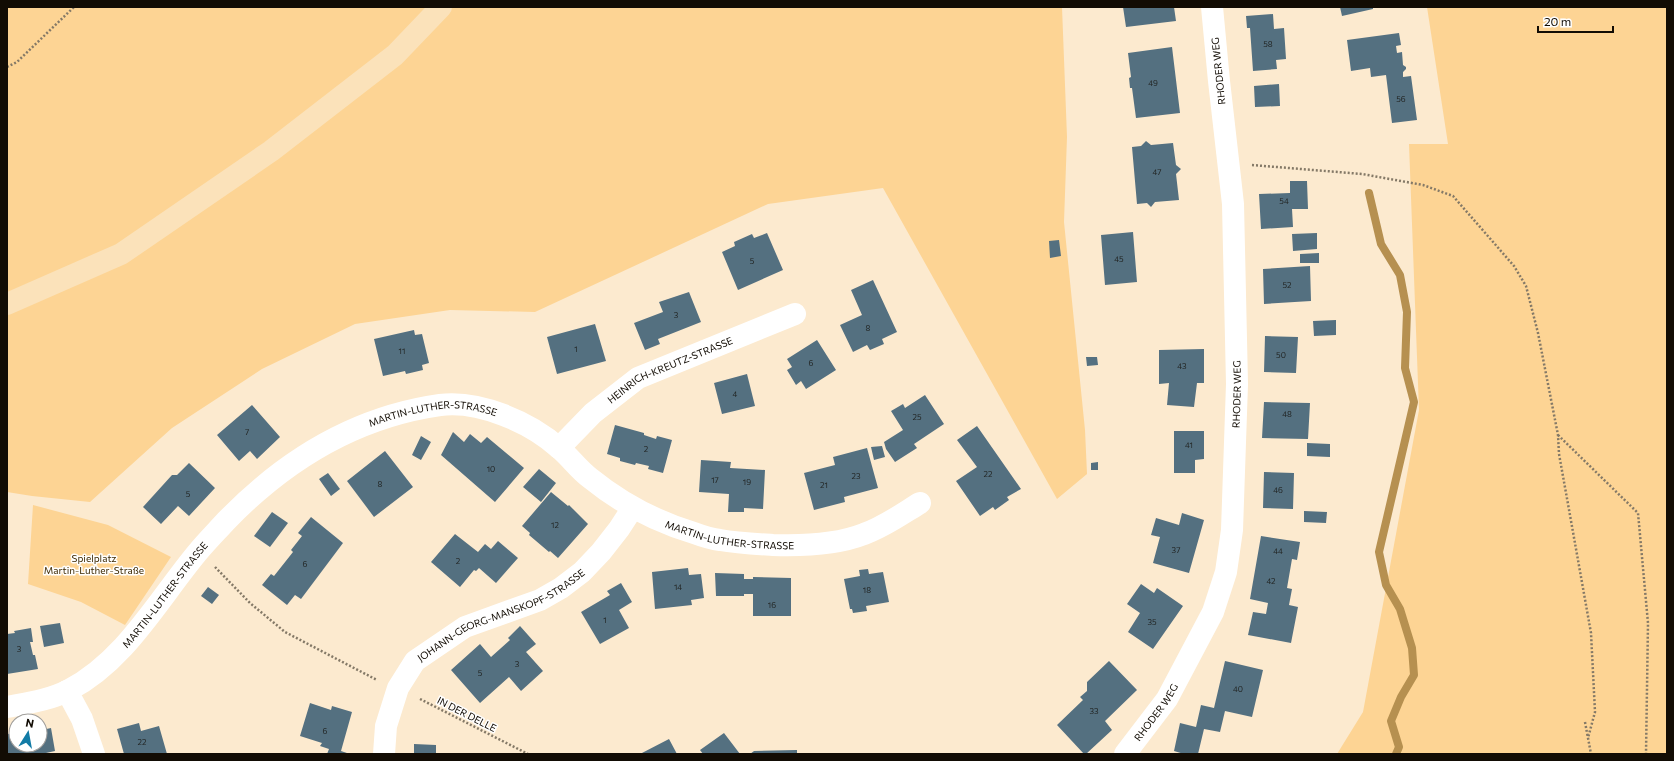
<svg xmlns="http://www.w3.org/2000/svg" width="1674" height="761" font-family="Commissioner,sans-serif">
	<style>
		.green { fill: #fdd494 }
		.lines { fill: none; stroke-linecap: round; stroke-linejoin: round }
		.stream { stroke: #b69050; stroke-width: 8 }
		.building { fill: #547080 }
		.path { stroke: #847967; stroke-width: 2.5; stroke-dasharray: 2 2; stroke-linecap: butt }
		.minor { stroke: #fff; stroke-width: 22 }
		.major { stroke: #fbe2ba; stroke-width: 22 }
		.labels { text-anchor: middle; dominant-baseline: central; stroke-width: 3; stroke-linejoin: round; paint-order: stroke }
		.number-label { font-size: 8px; fill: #222523 }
		.street-label { font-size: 10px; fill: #120c04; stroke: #fff }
		.park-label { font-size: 10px; fill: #3d2902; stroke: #fff }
	</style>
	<rect width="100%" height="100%" fill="#fceacf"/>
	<path class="green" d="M7,7H1062L1067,137L1064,222L1085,430L1087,474L1057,499L883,188L768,204L535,312L450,310L355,324L262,369L172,428L90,502L32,496L7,492Z
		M1427,7H1667V754H1337L1363,712L1419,410L1409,144H1448Z
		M33,505L108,525L171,557L125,625L81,602L28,584Z"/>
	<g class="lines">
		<path class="stream" d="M1369,193L1381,244L1400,275L1407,312L1405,368L1414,402L1379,552L1386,585L1400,609L1412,648L1414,675L1401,697L1391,721L1399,747L1396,754"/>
	</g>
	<path class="building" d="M1123,7H1174L1176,21L1126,27Z
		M1340,7H1373V9L1342,16Z
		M1273,14L1274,29L1284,28L1286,59L1276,60L1277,69L1253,71L1250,28H1247L1246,16Z
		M1399,33L1401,45L1396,46L1397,53L1402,52L1403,65L1406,67V69L1403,72V77L1411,76L1417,120L1392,123L1386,75L1371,77L1370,68L1351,71L1347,40Z
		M1172,47L1180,113L1136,118L1132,88H1130L1129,78L1131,77L1128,53Z
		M1279,84L1280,106L1255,107L1254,86Z
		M1146,141L1151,145L1173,143L1176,165L1181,169L1176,174L1179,200L1155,202L1151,207L1147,203L1137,204L1132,147L1141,146Z
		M1290,181H1307L1308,209H1292L1293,227L1261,229L1259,194L1290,193Z
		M1133,232L1137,282L1105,285L1101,235Z
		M767,233L783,270L738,290L722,252L735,246L734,242L752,234L754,238Z
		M1317,233V249L1293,251L1292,234Z
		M1059,240L1061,256L1050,258L1049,241Z
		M1319,253V263H1300V254Z
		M1310,266L1311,301L1264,304L1263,269Z
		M873,280L897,332L882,339L884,344L870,350L867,345L853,352L840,325L862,315L851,290Z
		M689,292L701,322L658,339L660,344L645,350L634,323L663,312L659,302Z
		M1336,320V335L1314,336L1313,321Z
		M595,324L606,361L557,374L547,337Z
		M414,330L415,335L422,334L429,363L422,365L423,370L406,374L405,371L383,376L374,339Z
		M1265,336L1298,337L1296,373L1264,372Z
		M817,340L836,370L806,389L801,381L796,385L787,370L792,367L787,359Z
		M1204,349V383H1197L1194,407L1167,405L1169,383L1159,384V350Z
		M1086,357H1097L1098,365L1087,366Z
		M747,374L755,406L722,414L714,383Z
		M925,395L944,424L914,444L917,448L895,462L886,449L884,442L903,430L891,411L903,404L905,408Z
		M1264,402L1310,403L1308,439L1262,438Z
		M252,405L280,437L257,459L250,451L239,461L217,435Z
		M615,425L644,433V435L656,439L657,436L672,440L663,473L648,469L649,466L636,463L635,465L620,461V458L607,454Z
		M977,426L1021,489L1007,497L1009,500L995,510L993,507L980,516L956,481L977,467L957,440Z
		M1174,431H1204V459L1195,460V473H1174Z
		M453,432L464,442L470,434L481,443L487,437L524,468L495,502L441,455Z
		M421,436L431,442L421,460L412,455Z
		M1307,443L1330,444V457L1307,456Z
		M882,446L885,457L874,460L871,447Z
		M867,448L878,488L844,497L845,502L814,510L804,473L835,465L833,457Z
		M385,451L413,487L374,517L347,481Z
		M701,460L731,462L730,468L765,470L763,509L744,508V512H728L729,494L699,492Z
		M1098,462V470H1091V463Z
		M189,463L215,488L189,516L178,506L161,524L143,507L172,475H177Z
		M539,469L556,483L541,502L523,487Z
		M1264,472L1294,473L1293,509L1263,508Z
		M328,473L340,489L331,496L319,479Z
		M551,492L568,506L569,505L588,524L558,558L550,551L549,552L529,535L530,533L522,526Z
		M1304,511L1327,512L1326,523L1304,522Z
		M272,512L288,523L270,547L254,536Z
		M1182,513L1204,520L1189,573L1153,563L1160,537L1151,535L1156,518L1179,525Z
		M311,517L343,543L301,599L295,595L287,605L262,585L271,574L274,576L293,552L291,550L302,536L298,533Z
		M455,534L478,552L485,544L491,549L498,541L518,558L496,583L479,568L476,571L474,570L460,587L431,562Z
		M1261,536L1300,542L1297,560L1292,559L1287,588L1292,589L1289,605L1298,607L1291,643L1248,635L1253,612L1266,614L1268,603L1250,599Z
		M688,568L689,575L701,574L704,598L691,600L692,605L655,609L652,572Z
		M868,569L869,574L883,572L889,602L866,606L867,611L853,613L852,609H850L844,579L860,576L859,570Z
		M715,573L744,574V579H753V577L791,578V616H753V594H744V596H716Z
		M621,583L632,602L619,610L629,628L600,644L581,612L610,595L607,591Z
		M1141,584L1154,593L1157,588L1183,606L1153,649L1128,632L1140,613L1127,604Z
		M208,587L219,595L212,604L201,596Z
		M60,623L64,643L44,647L40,626Z
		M520,626L536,644L526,652L543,671L521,691L509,677L480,703L451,670L480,644L491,657L510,640L508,638Z
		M31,628L33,642H30L33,655H35L38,669L7,674V634L15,633L14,631Z
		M1109,661L1137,690L1105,721L1112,730L1086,754H1084L1057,725L1083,700L1080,697L1087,691V682Z
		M1225,661L1263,670L1252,717L1225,711L1220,732L1204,729L1198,754H1184L1174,751L1180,723L1196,727L1201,705L1214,708Z
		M310,703L331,710L332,706L352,712L341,751L350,754H327L329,749L320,746L322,743L300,736Z
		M139,723L141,731L159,726L167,754H124L117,729Z
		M42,728V730L51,728L55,751L46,753V754H8L7,734L16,733V745H40V729Z
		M724,733L740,754H703L700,750Z
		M669,739L677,754H640Z
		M414,744L436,745V754H414Z
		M797,750V754H750L754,751Z"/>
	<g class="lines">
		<path class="path" d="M7,67L17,62L74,7
			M1252,165L1362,174L1423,185L1453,196L1514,266L1526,286L1538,333L1558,435L1559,454L1568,504L1591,633L1595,712L1588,738
			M1558,435L1638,513L1648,623L1646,754
			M215,567L250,603L285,632L377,680
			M420,699L528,754
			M1585,722L1591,754"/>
		<g class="minor">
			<path id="s1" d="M559,448L593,413L638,378L795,314"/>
			<path d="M67,691L82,719L94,754"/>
			<path id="s2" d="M7,707C28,703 50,700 69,690C125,661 158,600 197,553C206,542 216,532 226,521C285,460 355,417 440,405C479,400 530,422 559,448C570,457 578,469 590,478C622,504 654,521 694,533C702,536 711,539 720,540C737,543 756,544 773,545C803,546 836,545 864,534C884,527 902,514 920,503"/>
			<path id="s3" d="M384,754L386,726L398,688L415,661L465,627L540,600L561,588L582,572L601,552L619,529L632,509"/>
			<path id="s4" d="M1125,754L1167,699L1213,612L1226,572L1232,530L1237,384L1233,204L1219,81L1212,7"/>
		</g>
		<path class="major" d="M7,304L121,254L271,151L395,55L441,7"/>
	</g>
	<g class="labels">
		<g class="number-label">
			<text x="1268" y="44">58</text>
			<text x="1153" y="83">49</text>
			<text x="1401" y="99">56</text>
			<text x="1157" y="172">47</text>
			<text x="1284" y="201">54</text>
			<text x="1119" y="259">45</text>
			<text x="752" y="261">5</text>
			<text x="1287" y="285">52</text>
			<text x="676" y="315">3</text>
			<text x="868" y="328">8</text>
			<text x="576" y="349">1</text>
			<text x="402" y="351">11</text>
			<text x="1281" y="355">50</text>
			<text x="811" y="363">6</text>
			<text x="1182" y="366">43</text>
			<text x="735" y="394">4</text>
			<text x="1287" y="414">48</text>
			<text x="917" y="417">25</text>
			<text x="247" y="432">7</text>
			<text x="1189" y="445">41</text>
			<text x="646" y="449">2</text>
			<text x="491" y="469">10</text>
			<text x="988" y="474">22</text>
			<text x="856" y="476">23</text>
			<text x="715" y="480">17</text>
			<text x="747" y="482">19</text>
			<text x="380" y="484">8</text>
			<text x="824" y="485">21</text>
			<text x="1278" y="490">46</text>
			<text x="188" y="494">5</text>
			<text x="555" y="525">12</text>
			<text x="1176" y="550">37</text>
			<text x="1278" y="551">44</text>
			<text x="458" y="561">2</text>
			<text x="305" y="564">6</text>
			<text x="1271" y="581">42</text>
			<text x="678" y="587">14</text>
			<text x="867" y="590">18</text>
			<text x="772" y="605">16</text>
			<text x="605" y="620">1</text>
			<text x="1152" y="622">35</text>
			<text x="19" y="649">3</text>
			<text x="517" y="664">3</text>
			<text x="480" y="673">5</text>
			<text x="1238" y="689">40</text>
			<text x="1094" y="711">33</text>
			<text x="325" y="731">6</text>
			<text x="142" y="742">22</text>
		</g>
		<g class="street-label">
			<text transform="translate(1218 71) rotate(-96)">RHODER WEG</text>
			<text stroke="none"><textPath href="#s1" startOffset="138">HEINRICH-KREUTZ-STRASSE</textPath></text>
			<text stroke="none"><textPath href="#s4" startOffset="388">RHODER WEG</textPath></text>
			<text stroke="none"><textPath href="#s2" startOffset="537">MARTIN-LUTHER-STRASSE</textPath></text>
			<text stroke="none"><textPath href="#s2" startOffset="872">MARTIN-LUTHER-STRASSE</textPath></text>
			<text stroke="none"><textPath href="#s2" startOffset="201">MARTIN-LUTHER-STRASSE</textPath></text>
			<text stroke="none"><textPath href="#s3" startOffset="198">JOHANN-GEORG-MANSKOPF-STRASSE</textPath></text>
			<text stroke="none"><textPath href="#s4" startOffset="52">RHODER WEG</textPath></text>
			<text transform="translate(467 714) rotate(27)">IN DER DELLE</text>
		</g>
		<g class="park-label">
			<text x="94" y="558">Spielplatz<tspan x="94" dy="12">Martin-Luther-Straße</tspan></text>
		</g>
	</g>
	<rect width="1674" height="761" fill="none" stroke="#120c04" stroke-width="16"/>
	<g transform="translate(28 733) rotate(11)"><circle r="19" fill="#ffffff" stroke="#a09e9b"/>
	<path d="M0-3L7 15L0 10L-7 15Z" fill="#127ba6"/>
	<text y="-6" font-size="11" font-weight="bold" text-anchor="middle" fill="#120c04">N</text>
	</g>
	<path d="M1538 26v6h75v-6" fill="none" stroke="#120c04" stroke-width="2"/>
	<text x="1544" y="26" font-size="12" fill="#120c04" stroke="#ffffff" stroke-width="3" paint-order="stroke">20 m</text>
</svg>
